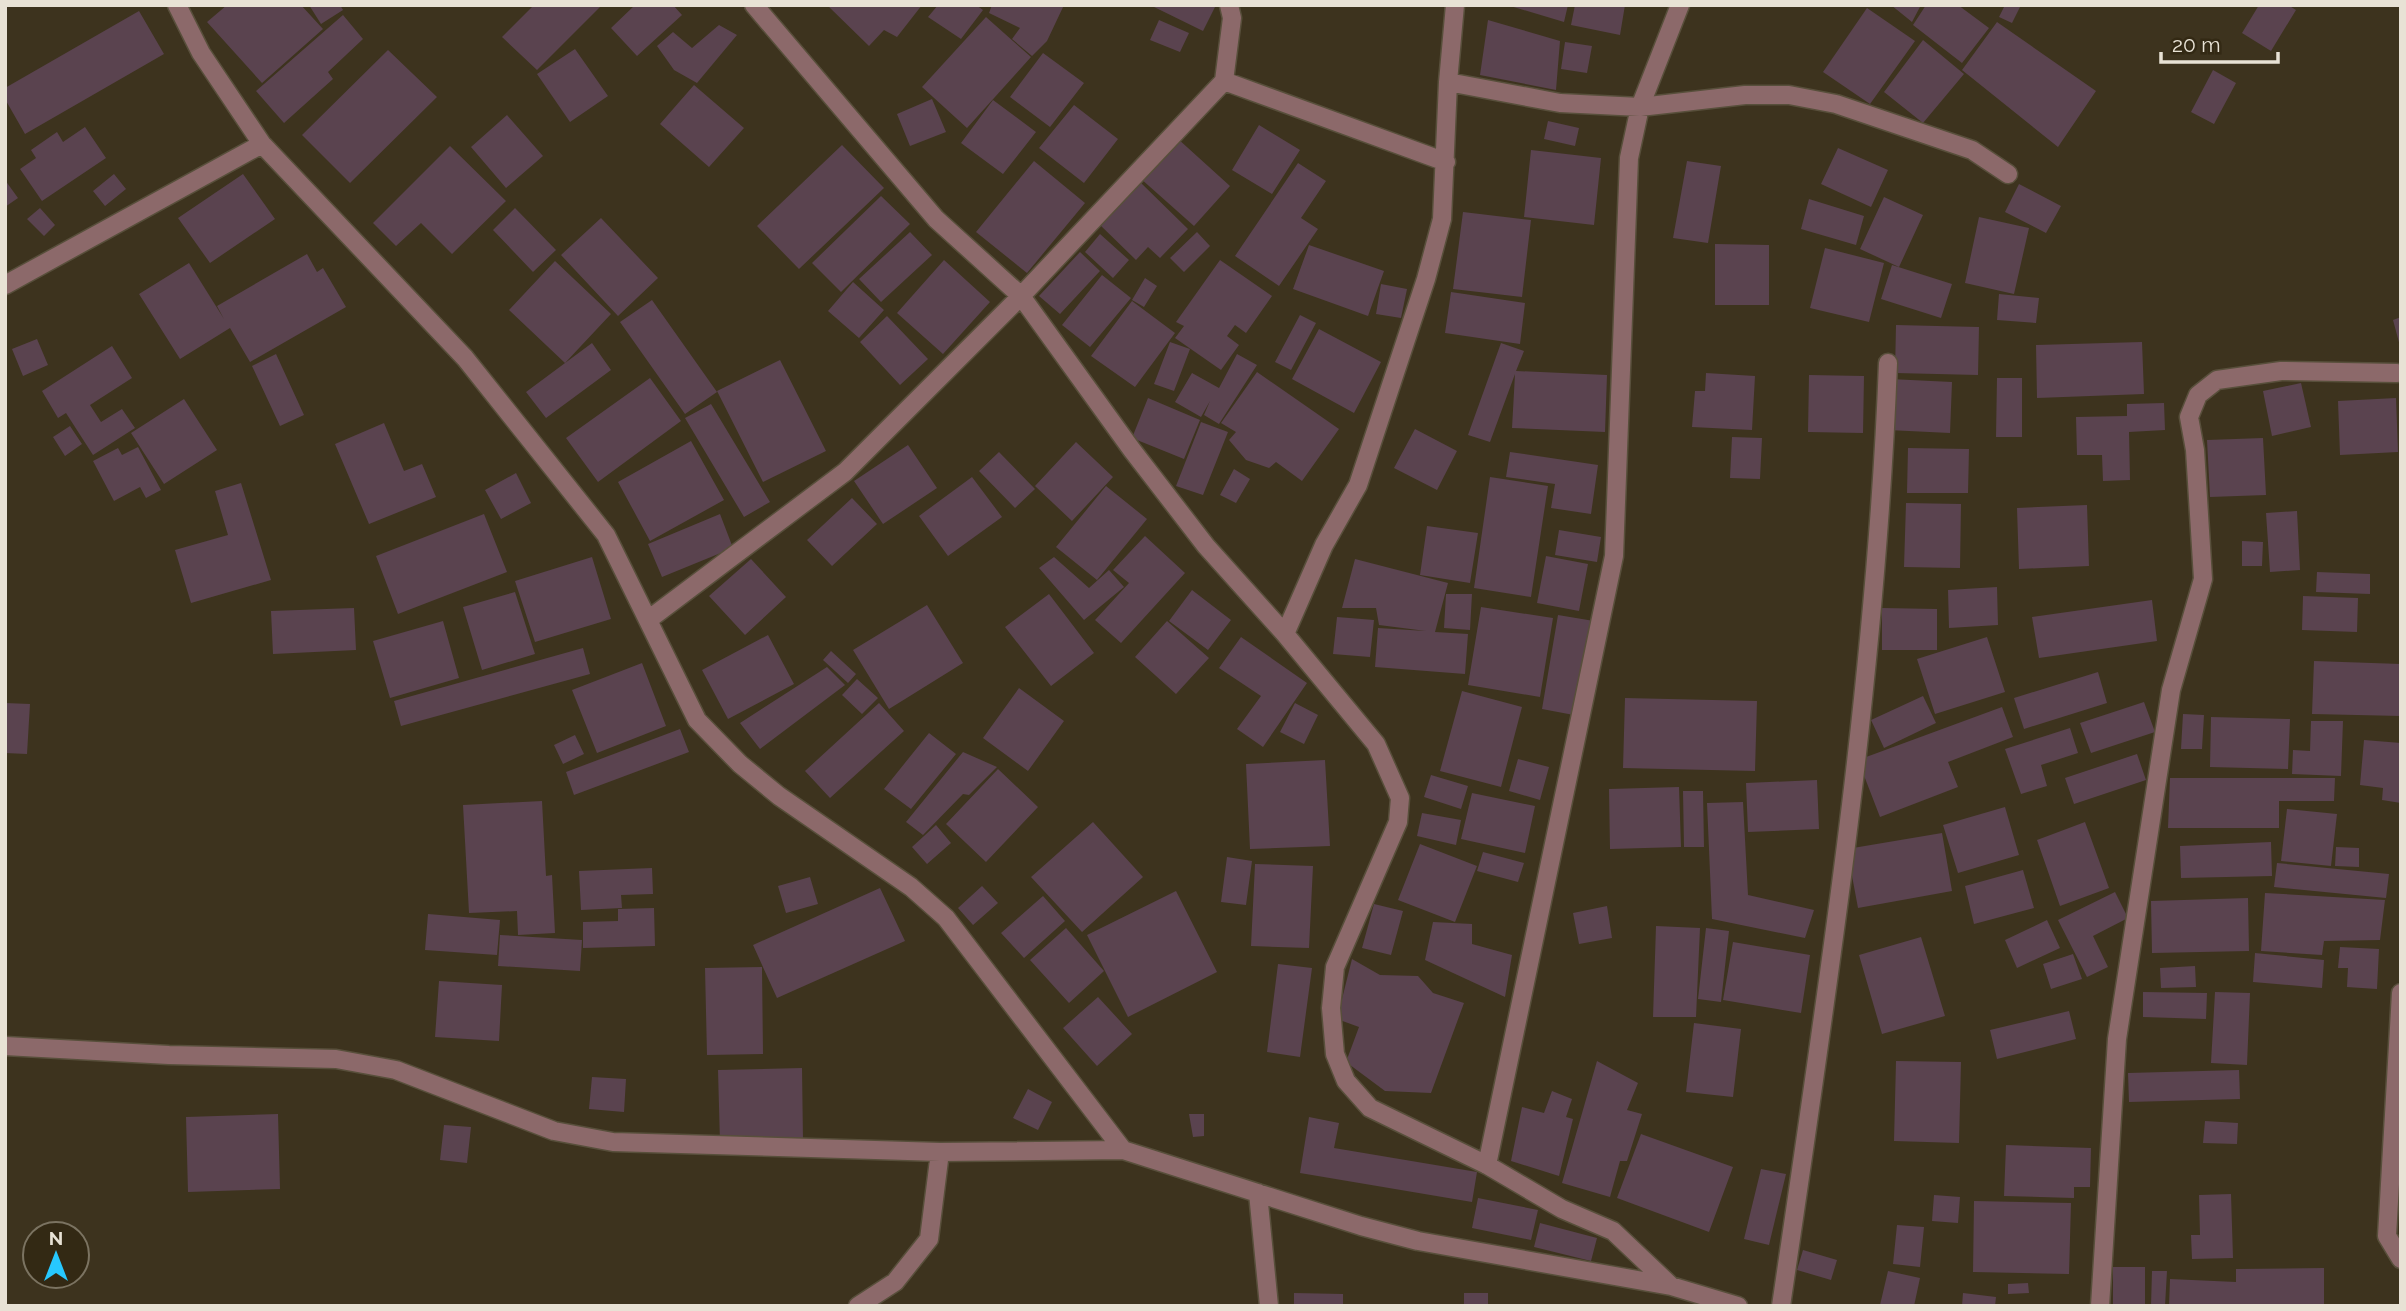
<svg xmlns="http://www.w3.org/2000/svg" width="2406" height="1311" font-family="Raleway,sans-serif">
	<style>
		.building { fill: #5a434f }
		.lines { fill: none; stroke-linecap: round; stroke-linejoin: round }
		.minor-casing { stroke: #584f3b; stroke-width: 21 }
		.minor { stroke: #8c696a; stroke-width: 18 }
	</style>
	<rect width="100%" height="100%" fill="#3d331e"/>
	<path class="building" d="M227,5H301L323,29L262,83L207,22Z
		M309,5H340L343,10L321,24Z
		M534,5H602L537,70L502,37Z
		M635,5H673L682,15L637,56L611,28Z
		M827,5H922L897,37L884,30L869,46Z
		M938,5H976L983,10L961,39L928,17Z
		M992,5H1064L1047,41L1032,56L1012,39L1020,28L989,13Z
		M1150,5H1216L1203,31Z
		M1507,5H1568L1564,22Z
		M1575,5H1625L1620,35L1571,25Z
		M1891,5H1921L1912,22Z
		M1926,5H1958L1989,28L1962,63L1913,25Z
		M2005,5H2021L2012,23L1999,17Z
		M2259,5H2288L2296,10L2271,51L2242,33Z
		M1867,8L1915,41L1870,104L1823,72Z
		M139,11L164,54L25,134L5,99V88Z
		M343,15L363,39L328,72L333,79L284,123L256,91Z
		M986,17L1031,57L967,128L922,87Z
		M1159,20L1189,33L1180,52L1150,40Z
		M1488,20L1560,41L1556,90L1480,75Z
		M1997,22L2096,91L2058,147L1962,70Z
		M719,25L737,35L697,83L674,70L657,46L673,32L692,48Z
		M1923,40L1964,74L1923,123L1884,92Z
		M1565,42L1592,46L1587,73L1561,69Z
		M575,49L608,96L570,122L537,74Z
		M388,50L437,97L350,183L302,135Z
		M1043,53L1084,83L1050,127L1010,97Z
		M2213,70L2236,83L2214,124L2191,112Z
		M694,85L744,128L709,167L660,124Z
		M932,99L946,132L910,146L897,114Z
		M993,100L1036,132L1003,174L961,143Z
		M1074,105L1118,139L1084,183L1039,148Z
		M507,115L543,156L506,188L471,147Z
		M1548,121L1579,128L1575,146L1544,139Z
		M1259,125L1300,150L1272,194L1232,170Z
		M85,127L106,158L42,201L20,169L36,158L31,150L57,132L63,142Z
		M1177,138L1230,186L1194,226L1140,178Z
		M842,145L884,188L799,269L757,226Z
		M450,146L506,201L452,254L421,223L396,246L373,223Z
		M1838,148L1888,170L1871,207L1821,184Z
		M1531,150L1601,158L1594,225L1524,217Z
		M1034,161L1085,203L1027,273L976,232Z
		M1687,161L1721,166L1708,243L1673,238Z
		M1298,163L1326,181L1301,218L1318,229L1279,286L1235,256Z
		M114,174L126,189L105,206L93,191Z
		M243,174L275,219L210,263L178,218Z
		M5,180L18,198L5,207Z
		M1139,181L1188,229L1160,258L1148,247L1136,260L1098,223Z
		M2019,184L2061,206L2046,233L2005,212Z
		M881,196L910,224L841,292L812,263Z
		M1884,197L1923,215L1899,267L1860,249Z
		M1809,199L1864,216L1856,245L1801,229Z
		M40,208L55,225L44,236L27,219Z
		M515,208L556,250L533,272L493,230Z
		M1463,212L1531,220L1522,297L1453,289Z
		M1979,217L2029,228L2014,294L1965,283Z
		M601,218L658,278L618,316L561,255Z
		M910,232L932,255L881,302L859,279Z
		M1197,232L1210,246L1184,272L1170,258Z
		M1100,234L1129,260L1113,278L1085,252Z
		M1715,244L1769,245V305H1715Z
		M1309,245L1384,271L1368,316L1293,289Z
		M1825,248L1884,263L1869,322L1810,308Z
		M1080,252L1100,271L1060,314L1039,296Z
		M307,254L317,272L323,268L346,307L250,362L230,328L180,359L139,294L189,263L224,319L217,306Z
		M944,260L990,302L943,354L897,313Z
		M1220,260L1272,296L1246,333L1235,325L1227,336L1239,345L1221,370L1175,338L1184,326L1176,322Z
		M555,261L611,314L565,363L509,310Z
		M1892,265L1952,284L1941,318L1881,299Z
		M1102,275L1131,298L1090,347L1062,325Z
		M1145,278L1157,286L1144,307L1132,300Z
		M853,282L884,310L859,338L828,311Z
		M1381,284L1407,289L1401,318L1376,314Z
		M1451,292L1525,303L1520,344L1445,333Z
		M1999,294L2039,298L2036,323L1997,320Z
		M652,300L717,392L685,414L620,322Z
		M1132,301L1175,333L1135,387L1091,356Z
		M1300,315L1316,323L1291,370L1275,362Z
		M887,316L928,359L900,385L860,342Z
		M2401,317V345L2400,346L2393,320Z
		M1896,325L1979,327L1978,375L1895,373Z
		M1319,329L1381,362L1354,413L1292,379Z
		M37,339L48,365L23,376L12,349Z
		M1170,342L1190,349L1174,391L1154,384Z
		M2142,342L2144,394L2037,398L2036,345Z
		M592,343L611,370L546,418L526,392Z
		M1501,343L1524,351L1516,371L1607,375L1605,432L1512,428L1515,374L1490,442L1468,435Z
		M112,346L132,378L90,405L101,422L122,409L135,428L93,455L66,413L58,418L42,391Z
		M276,354L304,415L280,426L252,366Z
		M1237,354L1257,365L1219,424L1204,415L1210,401L1201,417L1175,402L1192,373L1219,388Z
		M780,360L826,451L763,482L717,391Z
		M1257,372L1339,429L1302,481L1276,462L1269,468L1246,460L1229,440L1236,432L1221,423Z
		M1706,373L1755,376L1752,430L1692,427L1695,391H1705Z
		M1809,375L1864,376L1863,433L1808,432Z
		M650,378L681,421L598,482L566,438Z
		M1997,378H2022V437H1996Z
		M1890,379L1952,382L1950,433L1888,430Z
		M2301,383L2311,427L2272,436L2263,391Z
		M1148,398L1200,420L1184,459L1132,438Z
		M2396,398L2398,452L2340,455L2338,401Z
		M184,399L217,450L164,484L131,433Z
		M2164,403L2165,430L2129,432L2130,480L2103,481L2102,455H2077L2076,417L2127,416V404Z
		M711,404L770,502L744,517L685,418Z
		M1201,422L1228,432L1203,495L1176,486Z
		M384,423L404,471L422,464L436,497L369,524L335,444Z
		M70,426L82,444L65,456L53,437Z
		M1415,429L1457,451L1437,490L1394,468Z
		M1732,437L1762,438L1760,479L1730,478Z
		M2263,438L2266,495L2210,497L2207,440Z
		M691,441L724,500L650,541L618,482Z
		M1076,442L1113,477L1072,521L1035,486Z
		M908,445L937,488L883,524L854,481Z
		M138,447L161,490L146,498L140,487L114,501L93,461L118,448L122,455Z
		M1908,448L1969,449L1968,493H1907Z
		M999,452L1035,489L1015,508L979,471Z
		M1510,452L1598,465L1591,514L1551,508L1555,484L1506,477Z
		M1234,469L1250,479L1236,503L1220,495Z
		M516,473L531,503L501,519L485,490Z
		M972,477L1002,517L948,556L919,516Z
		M1490,477L1548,486L1531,597L1474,588Z
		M241,483L271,580L191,603L175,550L228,535L215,491Z
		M1106,486L1147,519L1097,580L1056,547Z
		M852,498L877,524L832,566L807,540Z
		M1906,503L1961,504L1960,568L1904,567Z
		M2087,505L2089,566L2019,569L2017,508Z
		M2297,511L2300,570L2270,572L2266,513Z
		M484,514L507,572L398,614L376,556Z
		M720,514L733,548L662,577L648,544Z
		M1427,526L1478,533L1470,583L1420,575Z
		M1559,530L1601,537L1597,562L1555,555Z
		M1145,536L1185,573L1121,643L1095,620L1129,583L1113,570Z
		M2242,541L2263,542L2262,566H2242Z
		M1546,556L1588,564L1579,611L1537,603Z
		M592,557L611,619L535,642L515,581Z
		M1054,557L1089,588L1109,570L1124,587L1084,620L1039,568Z
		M751,559L786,597L745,635L709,596Z
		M1355,559L1448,583L1435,632L1468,634L1465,674L1375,667L1378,628L1426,631L1379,625L1376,608H1342Z
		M2317,572L2370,574V594L2316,592Z
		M1997,587L1998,625L1949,628L1948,590Z
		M1192,590L1231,620L1208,650L1169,621Z
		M515,592L535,654L482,670L463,607Z
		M1049,594L1094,653L1051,686L1005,627Z
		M1446,594H1472L1470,630L1444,628Z
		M2303,596L2358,598L2357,632L2302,630Z
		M2152,600L2157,641L2039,658L2032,617Z
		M927,605L963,663L889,709L853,650Z
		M1481,607L1553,618L1540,697L1468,685Z
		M354,608L356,650L273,654L271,611Z
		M1882,608L1937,609V650H1882Z
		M1558,615L1594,621L1579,716L1542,709Z
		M1337,617L1374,620L1370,657L1333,654Z
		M443,621L459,678L390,698L373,641Z
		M1167,621L1209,658L1176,694L1135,657Z
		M768,635L794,684L728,719L702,670Z
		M1241,637L1307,683L1263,747L1237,729L1261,696L1219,668Z
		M1987,637L2005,692L1935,714L1917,659Z
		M583,648L590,674L401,726L394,701Z
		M831,651L856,674L848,683L823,660Z
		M2314,661L2401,664V716L2312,714Z
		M642,663L666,726L597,753L572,690Z
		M827,667L845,685L760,749L740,723Z
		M2098,672L2107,703L2024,729L2014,698Z
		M857,679L878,698L862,714L842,695Z
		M1019,688L1064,721L1028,771L983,738Z
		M1462,691L1522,707L1501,787L1440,771Z
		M1923,696L1936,723L1884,748L1871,720Z
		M1625,698L1757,701L1755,771L1623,768Z
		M2144,702L2155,732L2091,753L2080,723Z
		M5,703L30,704L27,754L5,753Z
		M879,703L904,731L830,798L805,771Z
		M1295,703L1318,715L1304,744L1280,732Z
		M2002,707L2013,737L1948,762L1958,787L1880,817L1858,760Z
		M2183,714L2204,715L2202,749H2181Z
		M2211,717L2290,719L2288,769L2210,767Z
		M2311,721H2343L2341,776L2292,774L2293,750L2310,751Z
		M2070,728L2078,753L2041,765L2047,786L2021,794L2005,749Z
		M680,729L689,752L574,795L566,772Z
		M929,733L956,754L911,809L884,789Z
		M575,735L584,754L563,764L554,745Z
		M2364,740L2401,743V803L2382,800L2383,788L2360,785Z
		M963,752L997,767L969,795L963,794L923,835L906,822Z
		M2137,754L2146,780L2074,804L2065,778Z
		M1518,759L1549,767L1540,800L1509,791Z
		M1325,760L1330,846L1250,849L1246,764Z
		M998,769L1038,807L986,862L946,824Z
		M1431,775L1468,786L1461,809L1424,797Z
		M2170,778H2335L2334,801H2279V828H2168Z
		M1817,780L1819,829L1748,832L1746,783Z
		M1679,787L1681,847L1610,849L1609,789Z
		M1683,791H1703L1704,847H1684Z
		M1472,793L1535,806L1525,853L1461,839Z
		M542,801L546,876L552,875L555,933L518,935L517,911L469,913L463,805Z
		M1743,802L1748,895L1814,910L1805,938L1712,919L1707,803Z
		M2005,807L2019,855L1958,873L1943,825Z
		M2287,809L2337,814L2331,866L2281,861Z
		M1422,813L1461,820L1456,845L1417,836Z
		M1093,822L1143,877L1082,932L1031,877Z
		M2085,822L2109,888L2060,906L2037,840Z
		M936,825L951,843L927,864L912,847Z
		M1942,833L1952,891L1858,908L1847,849Z
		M2271,842L2272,876L2181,878L2180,846Z
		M1420,844L1477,866L1455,922L1398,900Z
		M2336,847L2359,848V867L2335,866Z
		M1483,852L1524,863L1518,882L1477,871Z
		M1227,857L1252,861L1246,905L1221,902Z
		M2277,863L2389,874L2386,898L2274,887Z
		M1255,864L1313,866L1309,948L1251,946Z
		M652,868L653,894L621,895L622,908L581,910L579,871Z
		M2023,870L2034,908L1974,924L1965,886Z
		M810,877L818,904L786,913L778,886Z
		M982,886L998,903L973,925L958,908Z
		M880,888L905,941L777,998L753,945Z
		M1176,891L1217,972L1128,1017L1087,935Z
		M2115,892L2128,918L2093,936L2108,967L2087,977L2058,920Z
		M2265,893L2385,900L2380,940L2324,941L2322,955L2261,951Z
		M1043,896L1065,921L1024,958L1001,933Z
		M2248,898L2249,951L2152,953L2151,901Z
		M1374,904L1403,911L1391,955L1362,948Z
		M1607,906L1612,938L1579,944L1573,913Z
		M654,908L655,946L583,948V922L618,921V909Z
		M428,914L500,920L497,955L425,950Z
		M2047,920L2060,948L2017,968L2005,940Z
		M1433,922L1472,924V944L1512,955L1505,997L1425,960Z
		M1656,926L1700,928L1696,1017H1653Z
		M1066,928L1104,971L1069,1003L1030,960Z
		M1706,928L1729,931L1721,1002L1698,999Z
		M500,935L582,940L580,971L498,966Z
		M1921,937L1945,1016L1882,1034L1859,955Z
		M1733,942L1810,955L1801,1013L1723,1000Z
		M2340,947L2379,949L2377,989L2347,987L2348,968H2338Z
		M2255,953L2324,960L2322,988L2253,982Z
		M2073,954L2082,979L2051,989L2043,964Z
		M1352,959L1380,975L1418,976L1433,993L1464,1003L1431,1093L1385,1091L1346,1062L1359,1027L1337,1019Z
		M1278,964L1312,968L1300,1057L1267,1052Z
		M2195,966L2196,987L2161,988L2160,968Z
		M762,967L763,1054L707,1055L705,968Z
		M439,981L502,985L499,1041L435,1037Z
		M2143,992L2207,993L2206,1019L2143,1017Z
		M2215,992L2250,993L2247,1065L2211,1063Z
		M1098,997L1132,1034L1097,1066L1063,1028Z
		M2069,1011L2076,1039L1997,1059L1990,1030Z
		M1694,1023L1741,1029L1733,1097L1686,1092Z
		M1597,1061L1638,1083L1627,1110L1642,1114L1627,1161H1620L1610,1197L1562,1183Z
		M1896,1061L1961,1062L1959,1143L1894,1141Z
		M802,1068L803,1141L720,1143L718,1070Z
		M2239,1070L2240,1099L2129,1102L2128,1073Z
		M592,1077L626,1079L624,1112L589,1109Z
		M1028,1089L1052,1102L1038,1130L1013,1118Z
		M1552,1091L1572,1099L1566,1117L1573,1119L1559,1176L1511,1161L1522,1107L1544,1113Z
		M278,1114L280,1189L188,1192L186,1117Z
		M1189,1114H1204V1136L1193,1137Z
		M1309,1117L1339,1123L1334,1148L1477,1172L1472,1202L1300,1173Z
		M2205,1121L2238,1123L2237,1144L2203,1143Z
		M444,1125L471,1127L467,1163L440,1160Z
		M1641,1134L1733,1167L1709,1232L1617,1198Z
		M2006,1145L2091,1148L2090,1187H2074V1198L2004,1196Z
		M1761,1169L1786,1174L1769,1245L1744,1239Z
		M2231,1194L2233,1258L2192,1259L2191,1235H2200L2199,1195Z
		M1934,1195L1960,1197L1958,1223L1932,1221Z
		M1478,1198L1538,1210L1531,1240L1472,1228Z
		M1974,1201L2071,1203L2069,1274L1973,1272Z
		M1540,1223L1597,1238L1591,1261L1534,1247Z
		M1897,1225L1924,1227L1920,1267L1893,1264Z
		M1803,1250L1837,1260L1831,1280L1797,1270Z
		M2113,1267H2145V1306H2113Z
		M2324,1268V1306H2169L2170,1279L2236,1282V1269Z
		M1888,1271L1920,1278L1914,1306L1880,1305Z
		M2152,1271H2167L2165,1306H2151Z
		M2028,1283L2029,1293L2008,1294V1284Z
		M1294,1293L1343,1294V1306H1294Z
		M1464,1293H1488V1306H1464Z
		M1963,1293L1996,1297L1995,1306H1962Z"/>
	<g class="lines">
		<defs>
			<path id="minor" d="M177,5L201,53L262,144L465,358L606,535L697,720L740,764L779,796L911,887L946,918L1123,1150
				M754,5L936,219L1021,296L1132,450L1206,546L1285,634L1376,744L1400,798L1398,822L1335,967L1331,1008L1335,1054L1346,1081L1370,1108L1487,1165L1562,1209L1613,1231L1671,1286
				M1224,81L1232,18L1229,5
				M1448,82L1560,103L1640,107L1745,95H1789L1836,104L1972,150L2008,174
				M5,285L262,144
				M648,620L845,472L1021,296L1224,81L1446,162
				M1285,634L1324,545L1358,485L1426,279L1442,219L1448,82L1455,5
				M2401,993L2387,1236L2401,1259
				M5,1046L169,1055L336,1059L396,1070L554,1131L613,1142L940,1152L1123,1150L1361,1226L1418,1241L1671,1286L1738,1306
				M1487,1165L1614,556L1629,158L1640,107L1680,5
				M1258,1193L1269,1306
				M858,1306L895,1282L929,1239L940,1152
				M1781,1306C1827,993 1876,679 1888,363
				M2100,1306L2117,1039L2171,690L2203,579L2195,450L2189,417L2198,395L2217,380L2281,371L2397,373"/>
		</defs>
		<use href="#minor" class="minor-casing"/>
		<use href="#minor" class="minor"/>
	</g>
	<rect width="2406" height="1311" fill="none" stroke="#e8e2d5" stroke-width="14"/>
	<g transform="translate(56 1255)"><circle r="33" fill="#332914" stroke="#7b7361" stroke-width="2"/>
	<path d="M0-5L12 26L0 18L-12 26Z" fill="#27c8ff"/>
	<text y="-10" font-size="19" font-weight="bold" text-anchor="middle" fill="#e8e2d5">N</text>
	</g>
	<path d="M2161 52v10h117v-10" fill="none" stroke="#e8e2d5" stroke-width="3.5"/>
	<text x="2172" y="52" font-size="21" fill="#e8e2d5" stroke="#332914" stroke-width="5" paint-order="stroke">20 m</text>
</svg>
